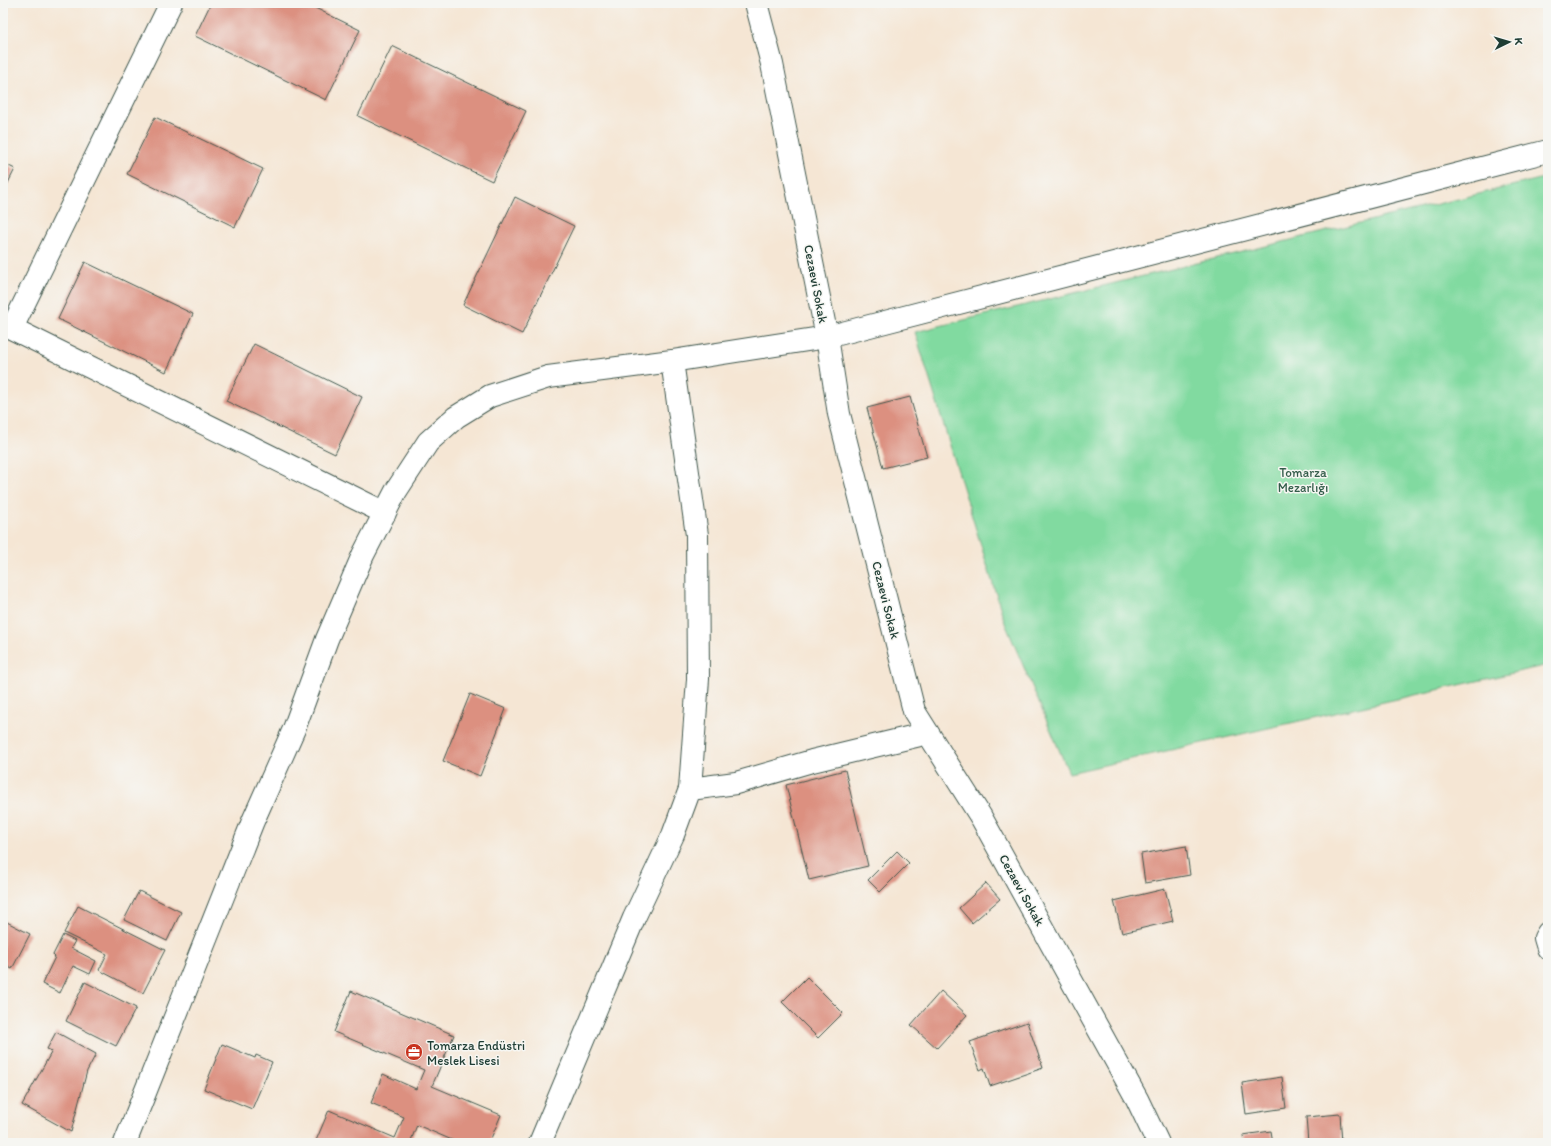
<svg xmlns="http://www.w3.org/2000/svg" width="1551" height="1146" font-family="Itim,sans-serif">
	<style>
		.green { fill: #81daa0; stroke: #508c6a }
		.building { fill: #dc9080 }
		.lines { fill: none; stroke-linecap: round; stroke-linejoin: round }
		.minor-casing { stroke: #3f564c; stroke-width: 24 }
		.minor { stroke: #fff; stroke-width: 22 }
		.labels { text-anchor: middle; dominant-baseline: central; stroke-width: 3; stroke-linejoin: round; paint-order: stroke }
		.street-label { font-size: 13px; fill: #1f3d34; stroke: #f6f6f2 }
		.park-label { font-size: 13px; fill: #335c4a; stroke: #f6f6f2 }
		.poi-label { font-size: 13px; fill: #1f3d34; stroke: #f6f6f2; text-anchor: start }
	</style>
	<rect width="100%" height="100%" fill="#f6f6f2"/>
	<filter id="ink" filterUnits="userSpaceOnUse"><feTurbulence type="fractalNoise" baseFrequency=".025" numOctaves="2"/><feDisplacementMap in="SourceGraphic" scale="8" xChannelSelector="R" yChannelSelector="G"/><feConvolveMatrix kernelMatrix="1 2 1 2 8 2 1 2 1" color-interpolation-filters="sRGB"/></filter>
	<filter id="wash" filterUnits="userSpaceOnUse"><feTurbulence type="fractalNoise" baseFrequency=".012" numOctaves="4" result="noise"/><feDisplacementMap in="SourceGraphic" scale="16" xChannelSelector="R" yChannelSelector="G"/><feGaussianBlur stdDeviation="0.9" result="paint"/><feColorMatrix in="noise" values="0 0 0 0 0 0 0 0 0 0 0 0 0 0 0 0 0 1.4 0 .05"/><feComposite in="paint" operator="in"/></filter>
	<g filter="url(#wash)">
		<rect width="100%" height="100%" fill="#f5e6d4"/>
		<path class="green" d="M1548,177V665L1069,773L1005,623L915,332Z"/>
		<g id="blocks">
			<path class="building" d="M211,3H305L360,30L326,100L195,36Z
				M392,46L526,111L492,181L358,116Z
				M155,117L263,169L235,227L127,174Z
				M3,163L15,169L3,193Z
				M515,197L574,226L522,334L463,305Z
				M85,262L193,314L166,372L58,319Z
				M254,344L362,397L335,454L226,401Z
				M910,397L927,457L883,468L867,408Z
				M470,694L506,709L480,776L443,761Z
				M845,770L868,866L809,880L786,785Z
				M1186,846L1190,875L1145,883L1141,854Z
				M897,851L909,863L880,892L868,880Z
				M986,883L1000,899L972,923L959,908Z
				M1165,889L1173,921L1122,933L1114,901Z
				M139,891L181,912L167,941L124,920Z
				M78,906L165,950L143,993L99,970L107,954L64,933Z
				M3,920L30,934L12,969L3,964Z
				M63,935L75,941L71,948L96,961L90,974L73,966L60,993L42,984L55,957L53,955Z
				M807,977L843,1013L818,1038L782,1002Z
				M85,982L136,1008L116,1046L66,1021Z
				M351,991L454,1035L432,1086L501,1115L489,1143H459L417,1125L410,1143H315L329,1110L395,1138L404,1117L371,1103L383,1074L416,1089L424,1070L334,1032Z
				M941,991L967,1015L937,1048L911,1025Z
				M1027,1022L1043,1068L990,1086L984,1068L980,1070L970,1042Z
				M56,1032L96,1054L87,1071L71,1132L22,1105L52,1051L47,1049Z
				M222,1044L255,1058L256,1055L272,1062L252,1109L204,1089Z
				M1282,1077L1286,1108L1246,1114L1242,1083Z
				M1340,1114L1342,1143H1308L1306,1117Z
				M1271,1131L1273,1143H1244L1243,1135Z"/>
		</g>
	</g>
	<g filter="url(#ink)">
		<use href="#blocks" fill-opacity="0" stroke="#3f564c" stroke-width="1"/>
		<g class="lines">
			<defs>
				<path id="minor" d="M756,3L772,64L827,337L839,414L914,711L981,817L1137,1099L1158,1143
					M3,324L385,513
					M12,328L171,3
					M672,361L697,535L698,679L690,789
					M1548,933L1545,938L1548,948
					M125,1143L253,821L294,729L327,639L363,555L396,491L428,442L456,417L490,396L548,377L672,361L827,337L1548,151
					M540,1143L634,918L673,835L690,789L736,783L812,761L928,733"/>
			</defs>
			<use href="#minor" class="minor-casing"/>
			<use href="#minor" class="minor"/>
		</g>
	</g>
	<defs>
		<symbol id="office-disc" viewBox="-11 -11 22 22"><circle r="9.5" fill="#c8321e" stroke="#f6f6f2"/><path d="M-6-3h4V-5.5h4V-3h4V5H-6ZM-1-4.5V-3h2v-1.5ZM-6 0V1H6V0Z" fill="#fff"/></symbol>
	</defs>
	<g fill-rule="evenodd">
		<use href="#office-disc" x="404" y="1042" width="20" height="20"/>
	</g>
	<g class="labels">
		<g class="street-label">
			<text transform="translate(816 284) rotate(79)">Cezaevi Sokak</text>
			<text transform="translate(886 600) rotate(76)">Cezaevi Sokak</text>
			<text transform="translate(1022 890) rotate(61)">Cezaevi Sokak</text>
		</g>
		<g class="park-label">
			<text x="1303" y="472">Tomarza<tspan x="1303" dy="15">Mezarlığı</tspan></text>
		</g>
		<g class="poi-label">
			<text x="427" y="1045">Tomarza Endüstri<tspan x="427" dy="15">Meslek Lisesi</tspan></text>
		</g>
	</g>
	<rect width="1551" height="1146" fill="none" stroke="#f6f6f2" stroke-width="16"/>
	<g transform="translate(1509 42) rotate(85)" stroke="#f6f6f2" stroke-width="3" paint-order="stroke">
	<path d="M0-3L7 15L0 10L-7 15Z" fill="#1f3d34"/>
	<text y="-6" font-size="11" font-weight="bold" text-anchor="middle" fill="#1f3d34">K</text>
	</g>
</svg>
